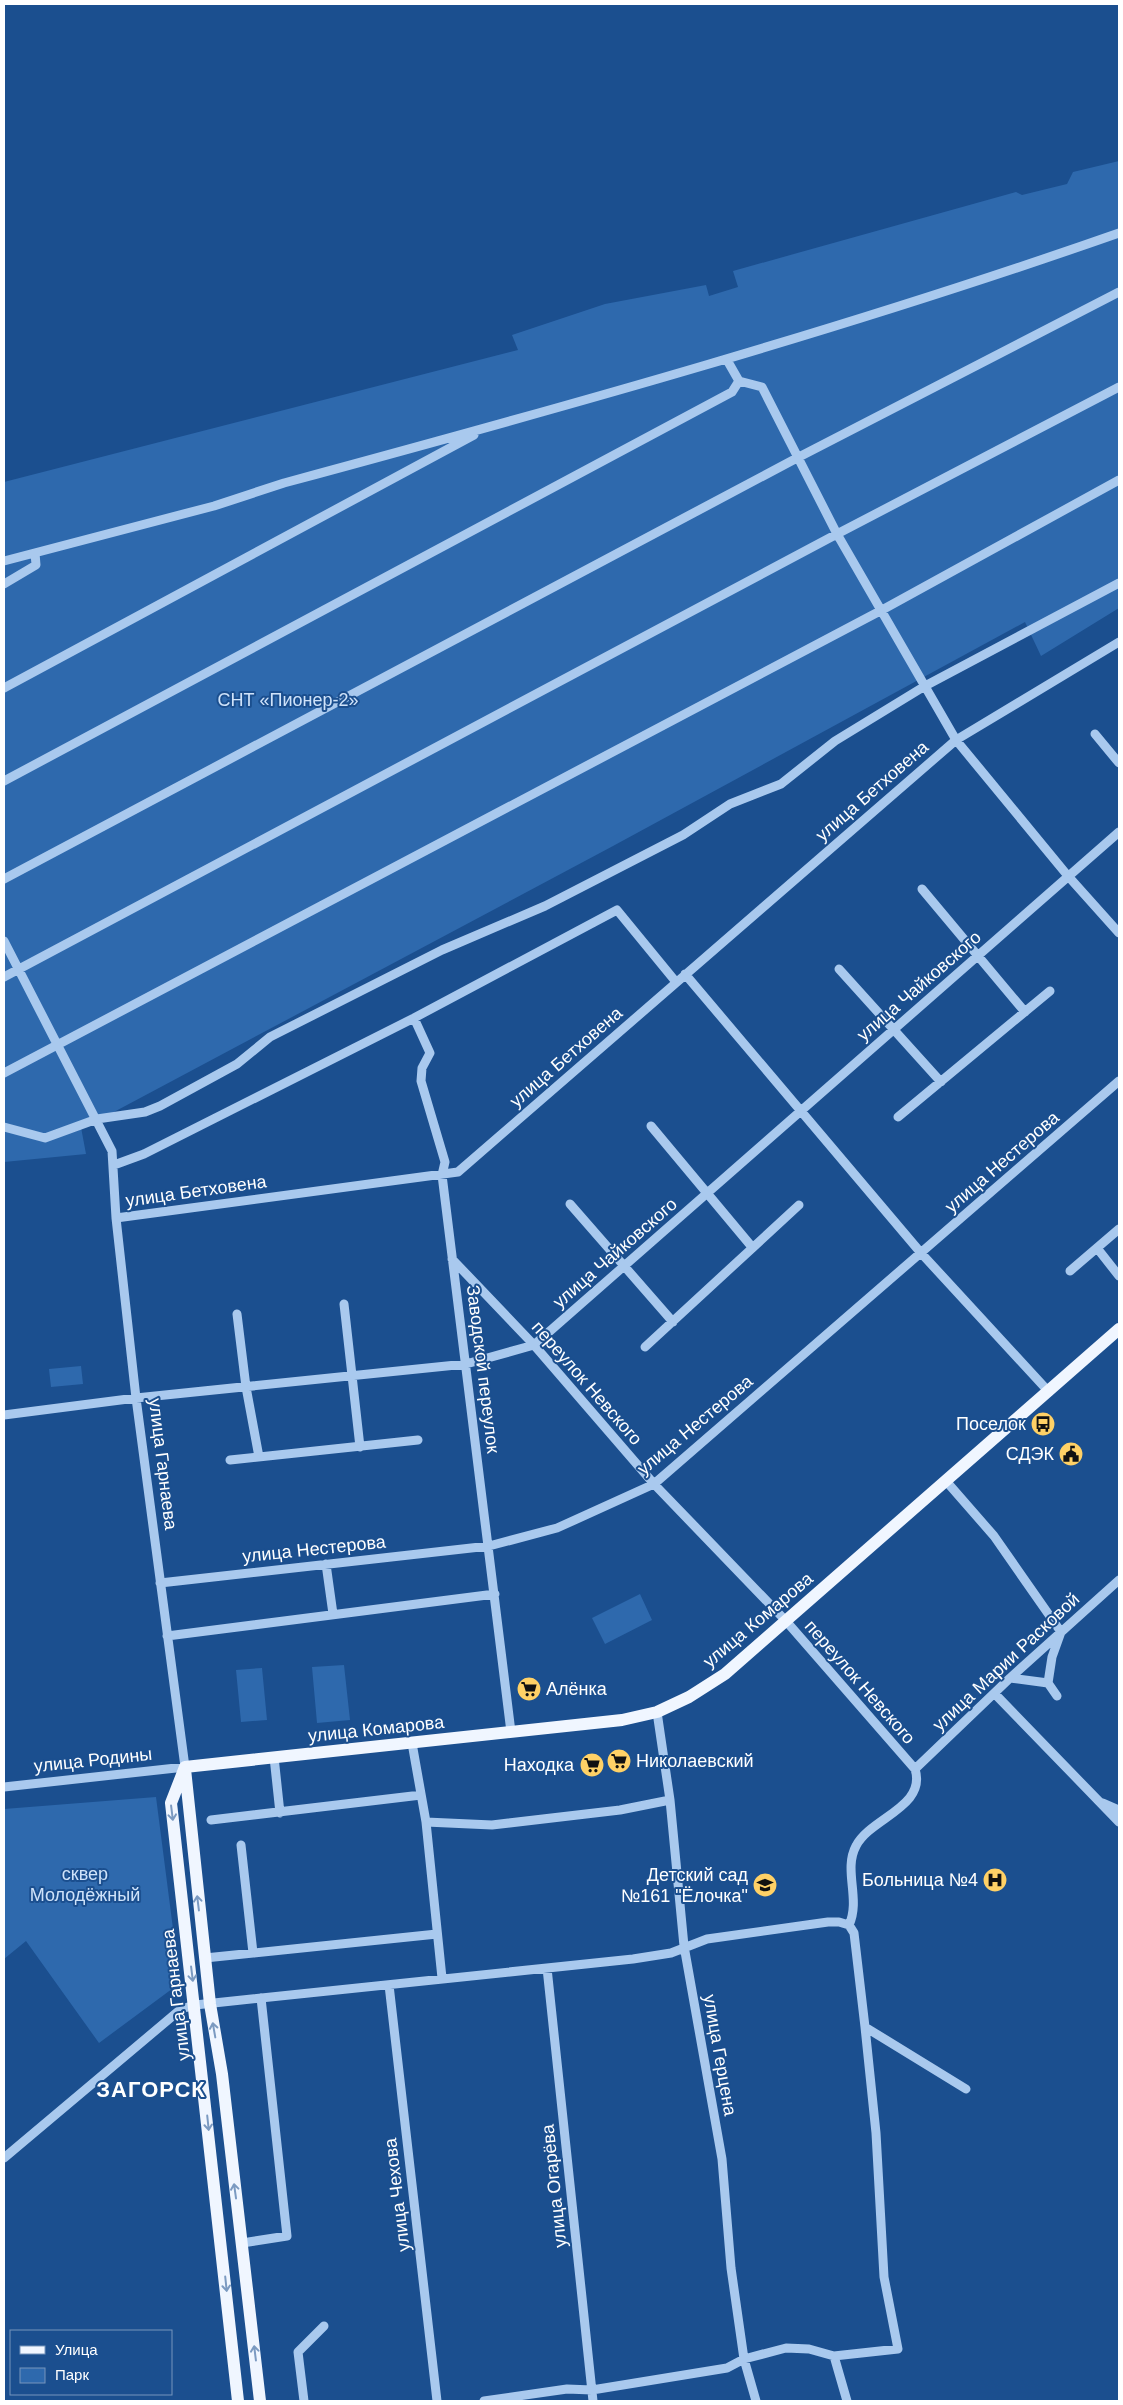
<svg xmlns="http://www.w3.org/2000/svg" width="1123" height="2405" font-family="Arial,sans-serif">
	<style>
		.green { fill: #2e69ad }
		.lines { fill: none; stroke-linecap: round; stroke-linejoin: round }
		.minor { stroke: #a9c9ee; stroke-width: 9 }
		.major { stroke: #f0f6ff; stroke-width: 12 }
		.oneway { stroke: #7b9ac1 }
		.labels { text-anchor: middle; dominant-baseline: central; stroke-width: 4; stroke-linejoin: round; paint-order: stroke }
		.park-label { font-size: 18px; fill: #cfe3fa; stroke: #1b4f8f }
		.street-label { font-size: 18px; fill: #fff; stroke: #1b4f8f }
		.poi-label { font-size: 18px; fill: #fff; stroke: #1b4f8f; text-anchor: end }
		.district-label { font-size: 22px; font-weight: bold; letter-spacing: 1px; fill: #fff; stroke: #1b4f8f }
	</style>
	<rect width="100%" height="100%" fill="#1b4f8f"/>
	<path class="green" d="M1119,161V608L1041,656L1025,622L613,846L112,1113L80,1122L86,1154L4,1162V482L518,350L512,335L605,304L706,285L709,296L738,287L733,271L1016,192L1022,195L1067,184L1073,172Z
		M81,1366L83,1384L51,1387L49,1369Z
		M640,1594L652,1620L605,1644L592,1618Z
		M344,1665L350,1720L317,1723L312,1667Z
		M262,1668L267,1720L241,1722L236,1670Z
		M156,1797L180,1983L99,2043L26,1941L4,1959V1809Z"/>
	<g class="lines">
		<path class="minor" d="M727,360L739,381L762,387L837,534L956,740L1068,876L1119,933
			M4,561L214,506L284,483C565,407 845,329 1119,233
			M4,584L36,565L35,553
			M4,688L474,435
			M1095,734L1119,763
			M4,781L732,392L739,381
			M4,879L797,458L1119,292
			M922,889L1025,1012
			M4,941L112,1151L116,1218L136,1398L185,1767L4,1787
			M839,969L941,1082
			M685,974L921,1253L1049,1392
			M4,977L837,534L1119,387
			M414,1018L430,1053L422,1068L421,1081L445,1162L442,1175L511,1732
			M4,1073L882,610L1119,480
			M898,1117L1050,991
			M651,1126L752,1247
			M4,1127L45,1138L97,1119L145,1112L160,1106L237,1064L270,1037L442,950L545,906L683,835L730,804L781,784L835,741L925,686L1119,583
			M114,1165L144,1154L414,1018L617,910L676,982
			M570,1204L673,1322
			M116,1218L458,1172L956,740L1119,642
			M1097,1248L1119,1276
			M452,1259L534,1345L654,1484L786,1621L915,1769C927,1807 870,1818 856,1846C843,1870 861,1899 849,1925
			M1070,1271L1119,1229
			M344,1304L360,1447
			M237,1314L246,1387L259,1457
			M645,1347L799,1205
			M4,1415L136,1398L466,1364L534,1345L1119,832
			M230,1460L418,1440
			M946,1481L994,1536L1061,1632L1052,1657L1048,1683L1057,1696
			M326,1564L333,1614
			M160,1583L489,1546L557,1528L654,1484L1119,1081
			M167,1636L495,1594
			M1010,1678L1048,1683
			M995,1694L1119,1822
			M657,1712L670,1800L684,1946L722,2159L731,2268L744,2359L756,2401
			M412,1743L426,1822L442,1978
			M274,1757L280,1813
			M915,1769L1010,1678L1119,1580
			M1103,1803L1119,1810
			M211,1820L421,1795
			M426,1822L492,1825L620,1810L670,1800
			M241,1845L253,1953
			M205,1958L437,1934
			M547,1968L593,2401
			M389,1985L437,2401
			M4,2158L181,2009L195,2005L633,1959L671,1953L707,1939L828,1922H839L849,1925L854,1933L865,2027L966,2089
			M242,2243L287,2236L261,1998
			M834,2356L847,2401
			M304,2401L298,2352L324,2326
			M484,2401L567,2389L592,2390L727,2368L744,2359L786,2348L809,2349L834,2356L898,2349L884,2277L876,2133L865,2027"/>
		<path class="major" d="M185,1767L622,1720L657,1712L689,1697L725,1674L1119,1329
			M185,1767L171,1803L238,2401
			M185,1769L210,2004L222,2074L260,2401"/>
	</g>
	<defs><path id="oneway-shaft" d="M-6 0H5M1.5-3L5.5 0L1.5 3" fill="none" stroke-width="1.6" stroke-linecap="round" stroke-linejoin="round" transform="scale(1.25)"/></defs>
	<g class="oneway">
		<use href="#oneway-shaft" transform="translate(172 1813) rotate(83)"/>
		<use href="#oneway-shaft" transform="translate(198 1903) rotate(-97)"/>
		<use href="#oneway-shaft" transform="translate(192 1974) rotate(83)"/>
		<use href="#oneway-shaft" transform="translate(214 2030) rotate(-100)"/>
		<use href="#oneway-shaft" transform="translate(208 2123) rotate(84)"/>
		<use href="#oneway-shaft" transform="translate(235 2191) rotate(-98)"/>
		<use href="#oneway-shaft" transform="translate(226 2284) rotate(84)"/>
		<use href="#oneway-shaft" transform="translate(255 2353) rotate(-97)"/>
	</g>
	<defs>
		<symbol id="bus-disc" viewBox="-11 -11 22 22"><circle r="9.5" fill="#ffd166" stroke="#1b4f8f"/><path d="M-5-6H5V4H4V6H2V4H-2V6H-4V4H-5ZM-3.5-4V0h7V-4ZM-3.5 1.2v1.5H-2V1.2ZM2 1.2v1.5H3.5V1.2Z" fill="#111"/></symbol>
		<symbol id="civic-disc" viewBox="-11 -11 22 22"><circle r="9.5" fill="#ffd166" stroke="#1b4f8f"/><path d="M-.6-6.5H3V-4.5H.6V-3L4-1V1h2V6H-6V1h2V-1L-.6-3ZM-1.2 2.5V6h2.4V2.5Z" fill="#111"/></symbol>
		<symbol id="supermarket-disc" viewBox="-11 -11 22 22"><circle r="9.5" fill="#ffd166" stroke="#1b4f8f"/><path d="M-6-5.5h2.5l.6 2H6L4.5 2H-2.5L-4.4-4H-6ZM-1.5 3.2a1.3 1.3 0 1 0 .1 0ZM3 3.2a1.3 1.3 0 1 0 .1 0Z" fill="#111"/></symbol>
		<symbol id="hospital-disc" viewBox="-11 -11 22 22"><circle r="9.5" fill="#ffd166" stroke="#1b4f8f"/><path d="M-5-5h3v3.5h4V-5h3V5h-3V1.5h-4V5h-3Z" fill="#111"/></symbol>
		<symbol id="school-disc" viewBox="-11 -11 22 22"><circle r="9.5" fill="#ffd166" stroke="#1b4f8f"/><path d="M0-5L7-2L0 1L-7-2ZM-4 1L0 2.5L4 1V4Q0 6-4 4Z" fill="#111"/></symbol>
	</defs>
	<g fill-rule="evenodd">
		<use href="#bus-disc" x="1029" y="1410" width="28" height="28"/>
		<use href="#civic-disc" x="1057" y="1440" width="28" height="28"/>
		<use href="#supermarket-disc" x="515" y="1675" width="28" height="28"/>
		<use href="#supermarket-disc" x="605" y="1747" width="28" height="28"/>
		<use href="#supermarket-disc" x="578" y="1751" width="28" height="28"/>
		<use href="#hospital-disc" x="981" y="1866" width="28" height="28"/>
		<use href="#school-disc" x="751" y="1871" width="28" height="28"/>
	</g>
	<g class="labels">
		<g class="park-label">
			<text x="288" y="700">СНТ «Пионер-2»</text>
			<text x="85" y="1874">сквер<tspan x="85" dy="21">Молодёжный</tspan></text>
		</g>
		<g class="street-label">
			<text transform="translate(872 791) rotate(-41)">улица Бетховена</text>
			<text transform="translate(919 986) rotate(-41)">улица Чайковского</text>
			<text transform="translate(566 1057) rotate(-41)">улица Бетховена</text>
			<text transform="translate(1002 1162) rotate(-41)">улица Нестерова</text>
			<text transform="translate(196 1191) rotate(-8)">улица Бетховена</text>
			<text transform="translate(615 1253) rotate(-41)">улица Чайковского</text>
			<text transform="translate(483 1369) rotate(83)">Заводской переулок</text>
			<text transform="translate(587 1383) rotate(49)">переулок Невского</text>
			<text transform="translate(695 1425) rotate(-40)">улица Нестерова</text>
			<text transform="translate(163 1464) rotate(83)">улица Гарнаева</text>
			<text transform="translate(314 1549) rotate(-6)">улица Нестерова</text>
			<text transform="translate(758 1620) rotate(-40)">улица Комарова</text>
			<text transform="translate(1006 1662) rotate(-43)">улица Марии Расковой</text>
			<text transform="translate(860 1682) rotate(49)">переулок Невского</text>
			<text transform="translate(376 1729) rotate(-6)">улица Комарова</text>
			<text transform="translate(93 1760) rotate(-6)">улица Родины</text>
			<text transform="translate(176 1995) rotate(-97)">улица Гарнаева</text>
			<text transform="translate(720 2055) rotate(80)">улица Герцена</text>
			<text transform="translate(554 2186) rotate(-96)">улица Огарёва</text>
			<text transform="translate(397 2195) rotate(-97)">улица Чехова</text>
		</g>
		<g class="poi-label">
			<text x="1026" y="1424">Поселок</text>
			<text x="1054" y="1454">СДЭК</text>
			<text x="546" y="1689" text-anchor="start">Алёнка</text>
			<text x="636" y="1761" text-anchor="start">Николаевский</text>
			<text x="574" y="1765">Находка</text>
			<text x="748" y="1875">Детский сад<tspan x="748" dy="21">№161 "Ёлочка"</tspan></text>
			<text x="978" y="1880">Больница №4</text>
		</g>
		<g class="district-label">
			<text x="151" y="2089">ЗАГОРСК</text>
		</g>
	</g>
	<rect width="1123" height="2405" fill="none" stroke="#ffffff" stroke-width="10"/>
	<rect x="10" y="2330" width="162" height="65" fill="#1b4f8f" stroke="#7695bc"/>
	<rect x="20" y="2346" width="25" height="8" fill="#f0f6ff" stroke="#7695bc"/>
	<text x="55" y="2355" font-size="15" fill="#ffffff">Улица</text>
	<rect x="20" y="2368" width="25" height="15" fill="#2e69ad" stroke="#7695bc"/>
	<text x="55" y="2380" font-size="15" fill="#ffffff">Парк</text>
</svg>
